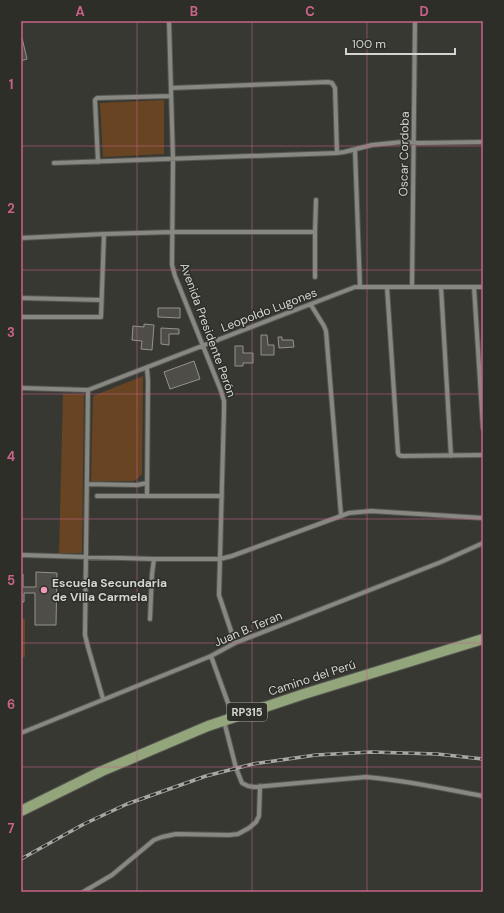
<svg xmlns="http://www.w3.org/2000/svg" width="504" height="913" font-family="'DM Sans',sans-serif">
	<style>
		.green { fill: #684422 }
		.building { fill: #4f4d48; stroke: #95928d }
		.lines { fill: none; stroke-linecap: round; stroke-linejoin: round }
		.minor-casing { stroke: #555551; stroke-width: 6 }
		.primary-casing { stroke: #555551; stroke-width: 12 }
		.minor { stroke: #888882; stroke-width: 4 }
		.primary { stroke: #93a57b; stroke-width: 10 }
		.rail-casing { stroke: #a7a7a4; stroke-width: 3.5 }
		.rail { stroke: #2e2e29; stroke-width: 2; stroke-dasharray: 6; stroke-linecap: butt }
		.grid { fill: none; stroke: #c9638a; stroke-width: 1; stroke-opacity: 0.55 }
		.poi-dot { fill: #ef9ab9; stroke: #2e2e29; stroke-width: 1.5 }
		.labels { text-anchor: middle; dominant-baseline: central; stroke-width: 3; stroke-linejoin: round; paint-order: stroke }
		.shield { fill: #2e2e29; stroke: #a2a29f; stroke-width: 1 }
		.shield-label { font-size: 11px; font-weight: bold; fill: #d4d4d1 }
		.street-label { font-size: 12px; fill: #d4d4d1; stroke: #2e2e29 }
		.poi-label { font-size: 12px; font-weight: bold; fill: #d4d4d1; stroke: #2e2e29; text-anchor: start }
		.neatline { fill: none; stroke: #c9638a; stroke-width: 1.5 }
		.grid-label { font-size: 13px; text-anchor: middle; font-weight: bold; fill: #c9638a }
	</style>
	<rect width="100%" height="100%" fill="#383833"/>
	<path class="green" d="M164,100V154L103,157L100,103Z
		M143,376L142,474L138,478L134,481H91L93,396Z
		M63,394H84L82,553H59Z
		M21,619H25V657H21Z"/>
	<path class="building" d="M21,38H22L27,59L21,61Z
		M158,308H180V318L158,317Z
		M144,324L154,325L152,350L141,349L142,341L132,340L133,326L144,327Z
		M161,328L179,329V334H169V345L161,344Z
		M261,335H267L268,345H274V355H261Z
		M278,337H282V340H293L294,347L279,348Z
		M235,346H243V353H253V363H243V366H235Z
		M194,361L200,379L170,389L164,372Z
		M36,572L57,573L56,625H35V593H24V602H21V574H23V587H36Z"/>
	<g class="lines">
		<defs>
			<path id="minor" d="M169,21L173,159L172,265L175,276L221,391L224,401V410L219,595L235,643
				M171,88L328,82L332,83L335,88L337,153
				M355,150L360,287
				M98,162L95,100L97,98L171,96
				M54,163L337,153L344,152L372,145L402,142L419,143L483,142
				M21,238L104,234L173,232H315
				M315,277V232L316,200
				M387,287L398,453L399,455L402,456L483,455
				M412,287L415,21
				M441,287L451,456
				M474,287L483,428
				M21,298L101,300
				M311,305L324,326L326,331L341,515
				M21,317H101L104,234
				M147,368L148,381L147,496
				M21,388L88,390L355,287H483
				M88,390L85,635L88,647L103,699
				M87,484L137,485L147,483
				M97,496H222
				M21,555L154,559H220L232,556L349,513L371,511L483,518
				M150,619L152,574L154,559
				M211,656L233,717
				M224,721L236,768L242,783L248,786L254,787L366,777C405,780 444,789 483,796
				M21,733L211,656L235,643L441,562L483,543
				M83,892L112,875L154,840L162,837L176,834L229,835L238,834L249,828L256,822L259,816L260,786"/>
			<path id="primary" d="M21,811L102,771L208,726L304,694L483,639"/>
		</defs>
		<use href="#minor" class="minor-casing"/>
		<use href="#primary" class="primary-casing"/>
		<use href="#minor" class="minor"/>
		<use href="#primary" class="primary"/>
		<defs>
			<path id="rail" d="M21,859L84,824L127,804L206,776L253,764L316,755L371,752L437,754L483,759"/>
		</defs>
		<use href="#rail" class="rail-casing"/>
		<use href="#rail" class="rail"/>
	</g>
	<path class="grid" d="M137,21V892M252,21V892M367,21V892M21,146H483M21,270H483M21,394H483M21,519H483M21,643H483M21,767H483"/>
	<circle class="poi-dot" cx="44" cy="590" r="4"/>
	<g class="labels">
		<rect class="shield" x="227" y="703" width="40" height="18" rx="3"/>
		<g class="shield-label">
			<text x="247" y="712">RP315</text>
		</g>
		<g class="street-label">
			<text transform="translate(404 154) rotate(-89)">Oscar Cordoba</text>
			<text transform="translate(269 310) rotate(-21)">Leopoldo Lugones</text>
			<text transform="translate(208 330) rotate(70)">Avenida Presidente Perón</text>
			<text transform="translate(248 629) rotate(-23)">Juan B. Teran</text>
			<text transform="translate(312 678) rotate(-18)">Camino del Perú</text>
		</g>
		<g class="poi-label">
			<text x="52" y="583">Escuela Secundaria<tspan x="52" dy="14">de Villa Carmela</tspan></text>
		</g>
	</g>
	<rect width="504" height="913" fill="none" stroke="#2e2e29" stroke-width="44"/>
	<path d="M346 48v6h109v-6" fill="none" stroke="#d4d4d1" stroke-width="2"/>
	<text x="352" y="48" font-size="12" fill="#d4d4d1" stroke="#2e2e29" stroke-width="3" paint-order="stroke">100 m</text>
	<rect x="22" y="22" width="460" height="869" class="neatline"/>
	<g class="grid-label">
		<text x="80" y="16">A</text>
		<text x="194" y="16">B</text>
		<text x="310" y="16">C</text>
		<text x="424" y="16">D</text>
		<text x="11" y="89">1</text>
		<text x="11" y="213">2</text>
		<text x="11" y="337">3</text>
		<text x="11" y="461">4</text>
		<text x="11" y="585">5</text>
		<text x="11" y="709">6</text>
		<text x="11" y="833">7</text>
	</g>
</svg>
